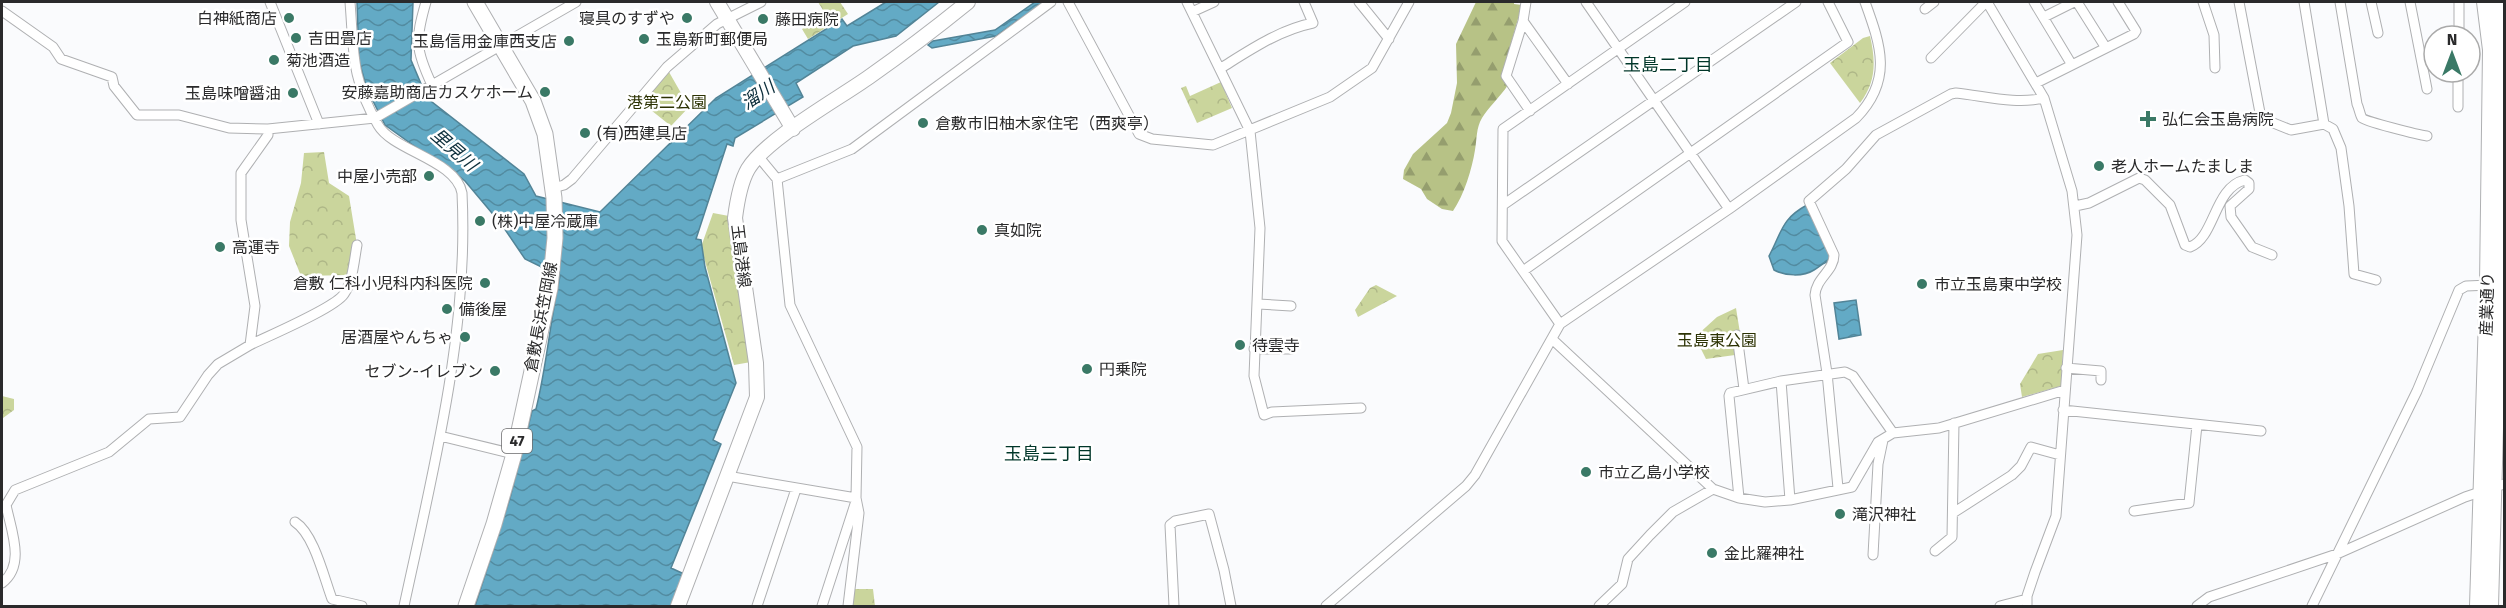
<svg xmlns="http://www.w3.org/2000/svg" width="2506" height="608" font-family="'Fira Sans','Noto Sans JP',sans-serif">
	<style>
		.forest { fill: url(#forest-firs) }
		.park { fill: url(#park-crowns) }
		.water { fill: url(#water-waves); stroke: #528497; stroke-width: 1.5 }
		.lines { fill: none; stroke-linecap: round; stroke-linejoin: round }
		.street-casing { stroke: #afb0b2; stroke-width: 11 }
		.secondary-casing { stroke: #afb0b2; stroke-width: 16 }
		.primary-casing { stroke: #afb0b2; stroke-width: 17 }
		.street { stroke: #fff; stroke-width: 9 }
		.secondary { stroke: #fff; stroke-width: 14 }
		.primary { stroke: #fff; stroke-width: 15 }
		.poi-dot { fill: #3a7966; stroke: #fff; stroke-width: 2 }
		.labels { text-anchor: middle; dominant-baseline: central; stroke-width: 5; stroke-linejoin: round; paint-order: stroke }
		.shield { fill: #fff; stroke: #6a6a6b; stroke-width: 1.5 }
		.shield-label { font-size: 15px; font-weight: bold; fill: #2a2a2b }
		.poi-label { font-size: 16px; fill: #2a2a2b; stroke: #fff; text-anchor: start }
		.park-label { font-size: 16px; fill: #2c3203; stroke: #fff }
		.street-label { font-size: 16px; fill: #2a2a2b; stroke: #fff }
		.neighbourhood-label { font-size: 18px; fill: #003629; stroke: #fff }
		.water-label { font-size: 18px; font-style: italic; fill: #0c2e3b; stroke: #fff }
	</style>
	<defs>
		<pattern id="forest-firs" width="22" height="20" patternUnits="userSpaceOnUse" patternTransform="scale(1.5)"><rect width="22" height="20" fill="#b7c286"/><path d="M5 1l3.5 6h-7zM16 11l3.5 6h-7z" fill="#959e6e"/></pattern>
		<pattern id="park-crowns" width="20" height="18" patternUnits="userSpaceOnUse" patternTransform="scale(1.5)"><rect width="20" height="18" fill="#cad59c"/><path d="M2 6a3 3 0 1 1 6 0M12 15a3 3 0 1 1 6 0" fill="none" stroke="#aeb787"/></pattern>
		<pattern id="water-waves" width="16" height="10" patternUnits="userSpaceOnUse" patternTransform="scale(1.5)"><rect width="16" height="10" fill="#63aac5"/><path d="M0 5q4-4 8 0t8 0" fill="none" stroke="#528ba0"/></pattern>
	</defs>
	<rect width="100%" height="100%" fill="#fafbfd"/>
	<path class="forest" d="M1476,2H1514V4L1522,5L1502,75L1508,85C1500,97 1488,108 1482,118C1476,128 1477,139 1475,150C1472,169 1464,195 1453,211L1442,209L1427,199L1421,189L1403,179L1404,170L1413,154L1447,123L1451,113L1457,83L1456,44Z"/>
	<path class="park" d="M818,2H840L848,14L808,39L802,29L826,15Z
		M1870,36C1876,62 1876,82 1860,103L1830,63L1863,38Z
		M669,72L689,107L671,126L642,103Z
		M1221,82L1232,108L1197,123L1181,88L1186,86L1190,96Z
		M324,152L329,183L349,196L357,245L351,275L301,276L289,246L290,222L301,183L304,153Z
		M713,213L729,216L730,236L751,362L734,365L701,247Z
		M1376,285L1397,296L1358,317L1355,310L1370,288Z
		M1736,308L1740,333L1733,334L1735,355L1706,359L1695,337L1717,317Z
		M2063,350L2061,386L2022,397L2020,384L2038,354Z
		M2,396L14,399V410L3,418L2,423Z
		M854,589H873L875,606H852Z"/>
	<path class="water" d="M357,2H413L411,60L427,98L524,174L536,196L600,212L716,98L842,19L847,26L886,2H939L896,36L853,46L796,83L803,97L735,138L733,146L727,144L696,239L701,240L705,267L736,383L713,440L721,444L671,568L684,574L671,606H475L510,498L532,411L536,409C547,365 550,320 560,276L525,259L502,225L465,181L440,161L431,158L385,125L367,89L359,61Z
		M1035,2H1044L996,36L932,48L928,45L933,41L995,30Z
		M1807,205L1832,261C1824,261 1821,266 1814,270C1803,277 1785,276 1774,270L1769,256C1782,232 1781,219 1807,205Z
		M1856,300L1861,335L1839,339L1834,303Z"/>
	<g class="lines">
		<defs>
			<path id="street" d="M270,2L319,124
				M350,2C354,52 351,79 378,125C393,151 456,160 462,193C469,332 433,471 404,606
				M426,2C415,40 415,49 432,85
				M1068,2L1139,134L1152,139L1213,145L1330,97L1372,68L1409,2
				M1187,2L1250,131L1260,228L1254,376L1264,415L1272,412L1361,408
				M1359,2L1389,39
				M1526,2L1523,21L1506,76L1530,111
				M1586,2L1729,209
				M1987,2L2044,98L2072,191L2077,235L2056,516L2035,572L2027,596V606
				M2034,2L2072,65
				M2077,2L2106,48
				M2203,2L2214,35L2215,68
				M2239,2L2261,118L2291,130L2324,124
				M2304,2L2324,124L2333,129L2341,148L2349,206L2354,274L2376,280
				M2340,2L2357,104C2359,108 2360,115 2362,118C2364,121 2419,135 2427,136
				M2371,2L2378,33
				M2410,2L2427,89
				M1925,9L1934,2
				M2,11L53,47L61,59L112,77L114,86L137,115H179L229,128L268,129L375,118L576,2
				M1192,12L1214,2
				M2044,17L2074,2
				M1523,21L1568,84
				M2459,36V2
				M1931,58L1986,2
				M1221,68C1250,50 1279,30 1313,23L1304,2
				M2458,72V107
				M2036,83L2134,34L2136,31L2118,2
				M758,156L777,179
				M553,188L564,185L572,179L667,67L717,24L761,2
				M1503,205L1796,2
				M2075,206L2089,203L2139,178L2145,180L2170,205L2185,245L2190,247C2215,238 2214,187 2245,180L2249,183V189L2230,206L2231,217L2252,247L2272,255
				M1523,271L1848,42L1828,2
				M1258,304L1291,306
				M1560,324L1502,241L1503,129L1685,2
				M1737,335L1744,389
				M1552,339L1713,489L1739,498L1765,502L1790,500L1852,487L1878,442L1893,433L1939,428L2065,390
				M250,345C268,336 335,308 344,294C353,281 354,261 357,245
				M1254,349H1291
				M2066,368L2101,371V380
				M1781,381L1790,500
				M2063,410L2261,431
				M440,436L514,454
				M727,476L856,498
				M1838,488L1827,373L1815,295C1816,278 1834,271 1834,255L1809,201L1846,169L1876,135L1951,94L1956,93C1985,96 2016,105 2044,98
				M1739,498L1729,396L1730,393L1781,381L1845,372L1853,376L1893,433
				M2134,511L2189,503L2197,425
				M1953,513L2012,475L2021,466L2031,447L2060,455
				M295,522C314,534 324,578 332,599L362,606
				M1935,551L1952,537L1954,423
				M1873,555L1878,464L1883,440
				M2,583C26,565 11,530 6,505L15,490L109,452L149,419L180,417L208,375L218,364L250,345L255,306L241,220V173L268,135V129
				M757,606L796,489
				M822,606L856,501
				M848,606L859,513L856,498L857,447L790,305L777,179L852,149L1051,2
				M1174,606L1170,525L1175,521L1209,514L1224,570L1231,606
				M1326,606L1466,486L1475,475L1560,324L1729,209L1856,118C1893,80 1881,46 1865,2
				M1599,606L1622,584L1628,559L1650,535L1673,512L1713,489
				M2000,606L2027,599
				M2197,606L2209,597L2337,554L2465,497L2504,484
				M2312,606L2417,391L2459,290L2466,286L2490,285"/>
			<path id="secondary" d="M717,2L793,129
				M678,606L757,397L756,363L735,218C737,202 740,183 748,169C766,139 838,99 869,77C903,53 936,28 968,2
				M2477,606L2487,285L2490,50L2484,2
				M2491,606L2500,285L2503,50L2498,2"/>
			<path id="primary" d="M466,606L494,524L514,454L550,288L555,238L554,198L545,134L533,101L475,2"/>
		</defs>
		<use href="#street" class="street-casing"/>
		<use href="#secondary" class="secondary-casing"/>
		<use href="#primary" class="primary-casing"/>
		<use href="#street" class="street"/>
		<use href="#secondary" class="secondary"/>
		<use href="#primary" class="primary"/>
	</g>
	<g class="poi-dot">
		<circle cx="289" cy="18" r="6"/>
		<circle cx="687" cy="18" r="6"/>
		<circle cx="763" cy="19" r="6"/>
		<circle cx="296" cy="38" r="6"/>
		<circle cx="644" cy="39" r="6"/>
		<circle cx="569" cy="41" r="6"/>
		<circle cx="274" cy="60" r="6"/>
		<circle cx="545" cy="92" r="6"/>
		<circle cx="293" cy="93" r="6"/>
		<path d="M2145 110h6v6h6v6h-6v6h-6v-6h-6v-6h6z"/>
		<circle cx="923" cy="123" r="6"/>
		<circle cx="585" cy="133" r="6"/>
		<circle cx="2099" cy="166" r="6"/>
		<circle cx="429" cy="176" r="6"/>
		<circle cx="480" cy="221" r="6"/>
		<circle cx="982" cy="230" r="6"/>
		<circle cx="220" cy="247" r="6"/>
		<circle cx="485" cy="283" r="6"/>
		<circle cx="1922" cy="284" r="6"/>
		<circle cx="447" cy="309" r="6"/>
		<circle cx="465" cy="337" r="6"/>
		<circle cx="1240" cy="345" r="6"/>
		<circle cx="1087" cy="369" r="6"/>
		<circle cx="495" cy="371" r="6"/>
		<circle cx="1586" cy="472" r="6"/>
		<circle cx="1840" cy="514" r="6"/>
		<circle cx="1712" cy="553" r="6"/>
	</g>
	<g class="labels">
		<rect class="shield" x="502" y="429" width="30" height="24" rx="4.5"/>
		<g class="shield-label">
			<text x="517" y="441">47</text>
		</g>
		<g class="poi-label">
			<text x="277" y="18" text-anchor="end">白神紙商店</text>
			<text x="675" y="18" text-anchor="end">寝具のすずや</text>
			<text x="775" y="19">藤田病院</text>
			<text x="308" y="38">吉田畳店</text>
			<text x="656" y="39">玉島新町郵便局</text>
			<text x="557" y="41" text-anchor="end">玉島信用金庫西支店</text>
			<text x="286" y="60">菊池酒造</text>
			<text x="533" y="92" text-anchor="end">安藤嘉助商店カスケホーム</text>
			<text x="281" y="93" text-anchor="end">玉島味噌醤油</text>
			<text x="2162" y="119">弘仁会玉島病院</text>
			<text x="935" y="123">倉敷市旧柚木家住宅（西爽亭）</text>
			<text x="597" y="133">(有)西建具店</text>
			<text x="2111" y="166">老人ホームたましま</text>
			<text x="417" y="176" text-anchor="end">中屋小売部</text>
			<text x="492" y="221">(株)中屋冷蔵庫</text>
			<text x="994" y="230">真如院</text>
			<text x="232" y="247">高運寺</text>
			<text x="473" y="283" text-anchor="end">倉敷 仁科小児科内科医院</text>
			<text x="1934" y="284">市立玉島東中学校</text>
			<text x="459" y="309">備後屋</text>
			<text x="453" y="337" text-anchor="end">居酒屋やんちゃ</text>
			<text x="1252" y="345">待雲寺</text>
			<text x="1099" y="369">円乗院</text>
			<text x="483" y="371" text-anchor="end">セブン-イレブン</text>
			<text x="1598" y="472">市立乙島小学校</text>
			<text x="1852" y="514">滝沢神社</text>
			<text x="1724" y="553">金比羅神社</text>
		</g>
		<g class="park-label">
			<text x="667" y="102">港第二公園</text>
			<text x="1717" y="340">玉島東公園</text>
		</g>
		<g class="street-label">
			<text transform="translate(741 256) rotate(83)">玉島港線</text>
			<text transform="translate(2487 304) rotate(-88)">産業通り</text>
			<text transform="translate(541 317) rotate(-79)">倉敷長浜笠岡線</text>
		</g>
		<g class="neighbourhood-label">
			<text x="1668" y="65">玉島二丁目</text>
			<text x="1049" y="454">玉島三丁目</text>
		</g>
		<g class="water-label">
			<text transform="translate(758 95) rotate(-34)">溜川</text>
			<text transform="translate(454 150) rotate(41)">里見川</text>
		</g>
	</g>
	<rect width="2506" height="608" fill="none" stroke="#2a2a2b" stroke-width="6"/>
	<g transform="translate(2452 54)"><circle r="28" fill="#ffffff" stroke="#aaaaaa" stroke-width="1.5"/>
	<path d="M0-4.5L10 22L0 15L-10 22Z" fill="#3a7966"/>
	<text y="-9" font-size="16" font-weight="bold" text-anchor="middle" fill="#2a2a2b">N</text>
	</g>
</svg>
